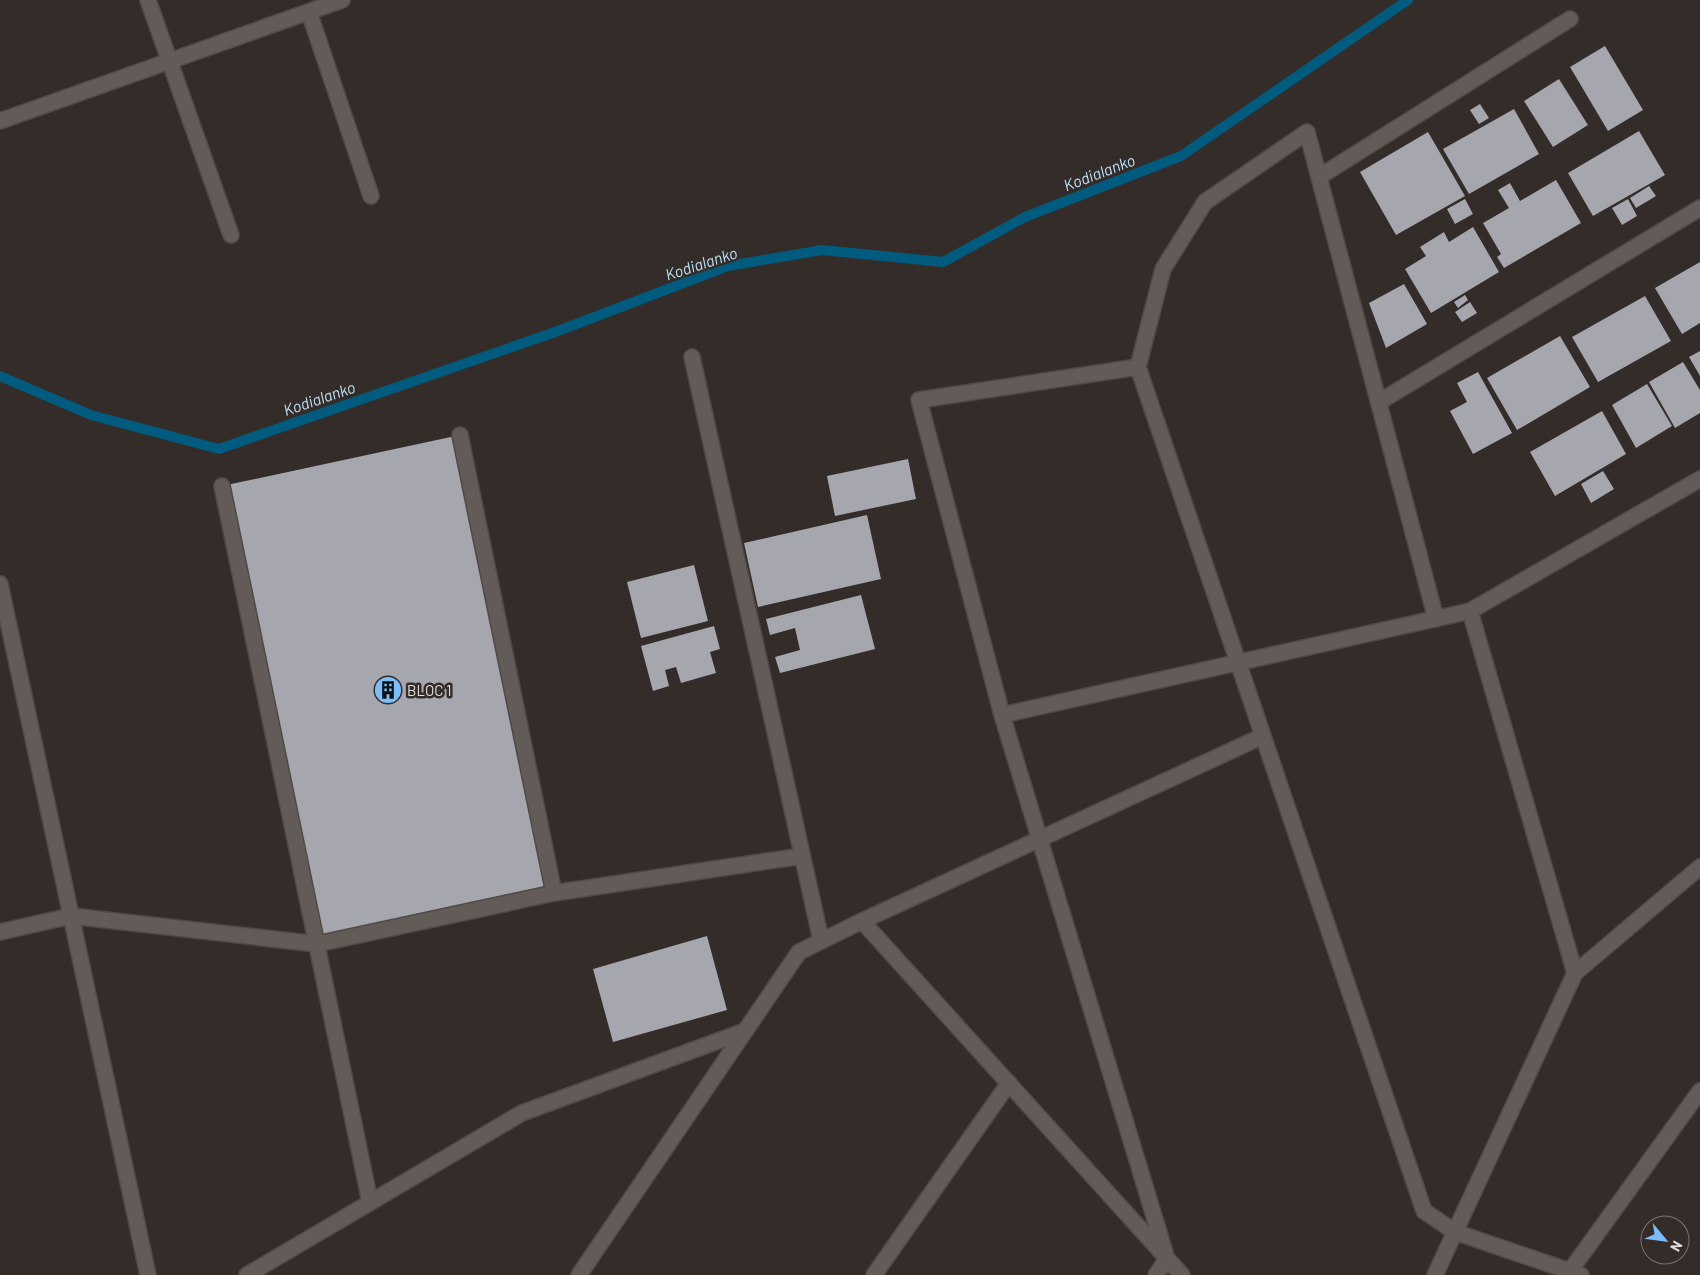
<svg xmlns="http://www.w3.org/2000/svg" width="1700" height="1275" font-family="Barlow,sans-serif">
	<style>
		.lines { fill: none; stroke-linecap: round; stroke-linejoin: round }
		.stream { stroke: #005b7e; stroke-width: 10 }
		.building { fill: #a6a6ae }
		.street-casing { stroke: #4f4a47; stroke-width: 18 }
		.street { stroke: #635b58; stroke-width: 15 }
		.labels { text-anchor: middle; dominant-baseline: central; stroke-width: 5; stroke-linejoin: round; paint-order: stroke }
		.poi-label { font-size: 15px; fill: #e4dfdd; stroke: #332c29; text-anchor: start }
		.water-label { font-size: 16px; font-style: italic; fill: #bbe0f5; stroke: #332c29 }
	</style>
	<rect width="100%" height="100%" fill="#332c29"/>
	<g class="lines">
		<path class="stream" d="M0,376L91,415L219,449L558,331L728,266L822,250L943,262L1025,217L1181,156L1408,0"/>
	</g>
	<path class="building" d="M1605,46L1643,110L1608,131L1570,67Z
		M1559,79L1588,125L1553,147L1524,101Z
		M1480,104L1489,118L1479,124L1470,110Z
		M1514,109L1539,154L1469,194L1443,149Z
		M1639,131L1665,175L1593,216L1568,173Z
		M1428,132L1465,196L1396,235L1360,172Z
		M1556,180L1581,223L1504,268L1497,257L1501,254L1483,223L1509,208L1498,190L1510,183L1520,201Z
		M1649,186L1656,196L1636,208L1630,198Z
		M1465,199L1473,214L1455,224L1447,209Z
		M1628,199L1637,216L1622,225L1612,208Z
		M1473,227L1499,272L1431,313L1405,269L1426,256L1420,247L1444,232L1449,242Z
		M1700,262V323L1682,334L1655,288Z
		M1404,284L1427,324L1386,348L1369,303Z
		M1465,295L1468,300L1458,308L1454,302Z
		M1645,296L1671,341L1598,382L1572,337Z
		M1470,302L1477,313L1462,322L1455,312Z
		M1560,336L1590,387L1517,430L1487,378Z
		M1700,351V376L1689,357Z
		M1683,362L1700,390V413L1675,428L1649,382Z
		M1478,372L1512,433L1473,454L1450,411L1467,402L1457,383Z
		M1647,384L1672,426L1636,448L1612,405Z
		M1602,411L1626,454L1555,496L1530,452Z
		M460,435L554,893L317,944L222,486Z
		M908,459L916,499L835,516L827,476Z
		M1603,471L1614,489L1591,503L1581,484Z
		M867,515L881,579L758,607L744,543Z
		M694,565L708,621L641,638L627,582Z
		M861,595L875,649L780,673L775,657L800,650L795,628L770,635L766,619Z
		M714,626L720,649L710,652L716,673L681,683L676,667L665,670L669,686L653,691L641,646Z
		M707,936L727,1010L613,1042L593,969Z"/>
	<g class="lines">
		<defs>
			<path id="street" d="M148,0L231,235
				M309,12L371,196
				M0,121L342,0
				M1319,177L1570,19
				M692,357L821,940
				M1138,367L1424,1211L1455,1232L1581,1275
				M1379,402L1700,208
				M460,435L554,893
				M222,486L370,1202
				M0,584L148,1275
				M1470,611L1575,973
				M1002,715L1470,611L1700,479
				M862,921L1182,1275
				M0,932L71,916L317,944L554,893L802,856
				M1570,1271L1700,1091
				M247,1275L522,1113L745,1031
				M579,1275L799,952L862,921L1263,736
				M874,1275L1009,1083
				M1156,1275L1167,1259L1002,715L919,400L1138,367L1163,269L1205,202L1307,132L1436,619
				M1435,1275L1575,973L1700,867"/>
		</defs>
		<use href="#street" class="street-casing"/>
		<use href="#street" class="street"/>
	</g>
	<defs>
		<symbol id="building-disc" viewBox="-11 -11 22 22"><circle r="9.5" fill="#7cbef9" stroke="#332c29"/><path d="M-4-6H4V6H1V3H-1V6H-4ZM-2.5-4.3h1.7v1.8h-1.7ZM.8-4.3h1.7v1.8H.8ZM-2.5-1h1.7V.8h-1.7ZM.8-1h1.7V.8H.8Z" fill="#111"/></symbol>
	</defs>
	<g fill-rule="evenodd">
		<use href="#building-disc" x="372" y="674" width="32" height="32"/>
	</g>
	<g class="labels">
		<g class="poi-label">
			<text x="407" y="690">BLOC 1</text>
		</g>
		<g class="water-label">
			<text transform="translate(1099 172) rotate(-21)">Kodialanko</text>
			<text transform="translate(701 263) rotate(-18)">Kodialanko</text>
			<text transform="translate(319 398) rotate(-19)">Kodialanko</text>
		</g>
	</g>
	<g transform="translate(1665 1240) rotate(119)"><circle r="24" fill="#332c29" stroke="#7a7471"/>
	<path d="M0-4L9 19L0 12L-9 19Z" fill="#7cbef9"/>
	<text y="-8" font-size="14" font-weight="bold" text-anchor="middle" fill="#e4dfdd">N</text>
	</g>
</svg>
